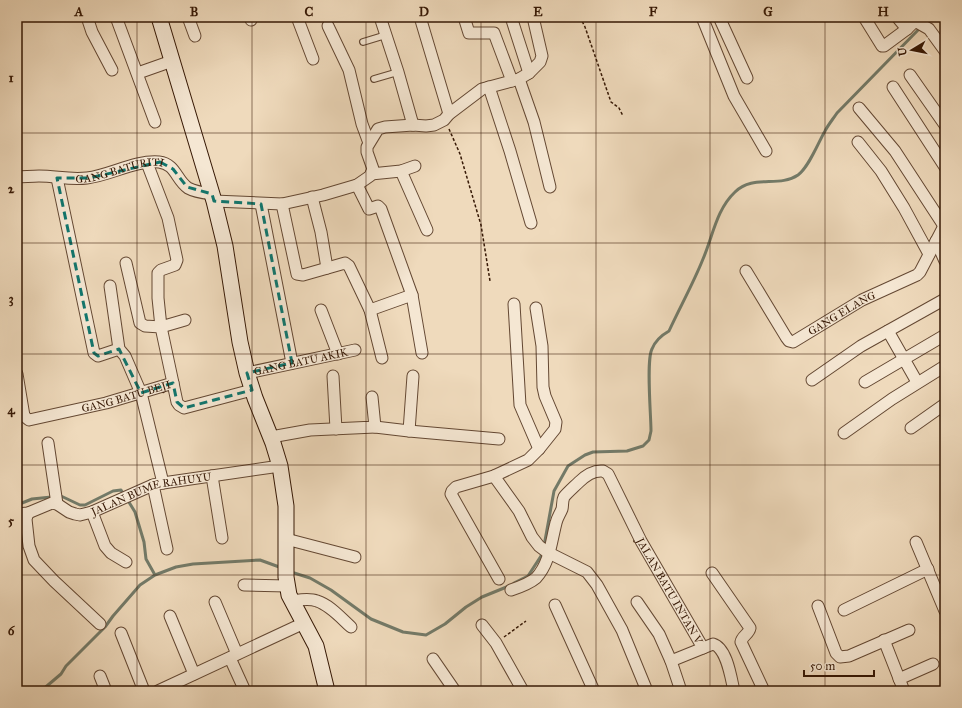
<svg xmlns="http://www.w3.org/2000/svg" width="962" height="708" font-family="'IM FELL Great Primer',serif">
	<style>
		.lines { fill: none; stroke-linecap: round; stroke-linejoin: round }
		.stream { stroke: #737a68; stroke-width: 3 }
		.lane-casing { stroke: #644833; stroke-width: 8 }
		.street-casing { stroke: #644833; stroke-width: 13 }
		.secondary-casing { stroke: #361805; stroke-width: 17 }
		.path { stroke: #361805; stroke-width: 1.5; stroke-dasharray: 3 2; stroke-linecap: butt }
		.lane { stroke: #f5e7d3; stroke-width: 5.5 }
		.street { stroke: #f5e7d3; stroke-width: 11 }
		.secondary { stroke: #f5e7d3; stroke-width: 15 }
		.marked { fill: none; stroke: #0f766e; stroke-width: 3; stroke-dasharray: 8 5; stroke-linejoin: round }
		.grid { fill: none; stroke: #361805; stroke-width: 1; stroke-opacity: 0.55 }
		.labels { text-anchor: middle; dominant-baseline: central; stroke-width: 3; stroke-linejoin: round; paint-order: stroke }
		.street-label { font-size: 11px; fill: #361805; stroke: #f5e7d3 }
		.neatline { fill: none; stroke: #361805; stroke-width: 1.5 }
		.grid-label { font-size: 13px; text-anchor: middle; font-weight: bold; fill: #361805 }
	</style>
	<rect width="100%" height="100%" fill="#efdabc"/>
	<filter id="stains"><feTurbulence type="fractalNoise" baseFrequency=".005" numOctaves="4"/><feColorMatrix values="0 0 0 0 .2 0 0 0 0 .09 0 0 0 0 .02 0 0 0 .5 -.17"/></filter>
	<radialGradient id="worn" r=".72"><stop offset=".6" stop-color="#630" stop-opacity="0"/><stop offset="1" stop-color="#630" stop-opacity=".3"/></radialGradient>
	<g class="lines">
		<path class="stream" d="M924,23L928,17
			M127,499L135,512L144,542L146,559L155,575
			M17,505L32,499L61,496L80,505H85L113,491L121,490L124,495
			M544,546L554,491L568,466L585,455L593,452L627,451L643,446L649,440L651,431C651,415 646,360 652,349C655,341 662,335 669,331C680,307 693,284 703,259C713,236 716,210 735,192C753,174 779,188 798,175C809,167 818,143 825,131C828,125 833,119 837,113L920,28
			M291,572L310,578L331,590L371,619L403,632L426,635L445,624L466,607L482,597L509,586
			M514,583L528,576L541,556L542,552
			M41,691L61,674L66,666L105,627L113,616L140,585L155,575L176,567L193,564L260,560L282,568"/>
		<defs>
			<path id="lane" d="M363,42L386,35
				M374,79L398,72"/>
			<g id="street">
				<path d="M87,17L92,32L112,70"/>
				<path d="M116,17L155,122"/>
				<path d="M188,17L195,36"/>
				<path d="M250,17L251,20"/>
				<path d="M297,17L313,59"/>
				<path d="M380,17L398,72L413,125"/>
				<path d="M420,17L449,114"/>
				<path d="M464,17L469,33H494L512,81"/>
				<path d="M511,17L529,73"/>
				<path d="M702,17L734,96L766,151"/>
				<path d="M719,17L747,78"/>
				<path d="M864,17L882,46H884L907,29"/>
				<path d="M897,17L907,29L915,21L929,29L945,51"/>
				<path d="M328,26L349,70L362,124L369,143"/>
				<path d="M138,73L172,61"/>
				<path d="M910,75L945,125"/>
				<path d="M519,79L534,122L550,187"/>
				<path d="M489,87L510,151L531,223"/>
				<path d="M893,87L945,167"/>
				<path d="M859,108L895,151L944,226"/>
				<path d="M858,142L881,171L904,208L929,254"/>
				<path d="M147,163L168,218L177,260L175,265L161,270L158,273V298L161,327L185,320"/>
				<path d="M401,171L427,230"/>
				<path d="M371,174L401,171L415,166"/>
				<path id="s1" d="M17,177C24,177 31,176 39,176C56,176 69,180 87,178C111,175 135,160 159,162C176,164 176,180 188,188C195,192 204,193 212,194"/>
				<path d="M57,178L94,353L98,356L119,349"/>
				<path d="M357,185L369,209L378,206L381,209L412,295"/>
				<path d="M312,197L321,232L327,268"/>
				<path d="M214,201L282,204L323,195L357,185L370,176L373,169L367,152V147L378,129L385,127L413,125L426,126L434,125L444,120L449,114L482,89L519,79L529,73L540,62L542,56L533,17"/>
				<path d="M261,204L292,363"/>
				<path d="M282,204L297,274L303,275L345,263L349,266L370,310L412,295L422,353"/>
				<path d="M936,241L945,261"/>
				<path d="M126,263L140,323L145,326L161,327L173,383"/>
				<path id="s2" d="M746,271L786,337L789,341L793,342L862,300L917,275L920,272L945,224"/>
				<path d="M110,286L119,349L125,356L141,393L163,483"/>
				<path d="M514,304L520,405L539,449"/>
				<path d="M321,310L338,354"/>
				<path d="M370,310L382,358"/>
				<path d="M888,331L917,382"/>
				<path id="s3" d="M247,373L355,350"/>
				<path id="s4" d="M17,374L24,416L29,420L106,403L173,383L177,402L179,405L184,408L252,390"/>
				<path d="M333,376L336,429"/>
				<path d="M812,380L861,346L945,299"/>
				<path d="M865,382L945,335"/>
				<path d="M375,427L409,431L413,376"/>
				<path d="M911,428L945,404"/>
				<path d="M409,431L499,439"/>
				<path d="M844,433L892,399L945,366"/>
				<path d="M271,437L310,430L375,427L372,397"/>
				<path d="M48,443L57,504"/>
				<path d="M212,476L222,538"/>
				<path d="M494,476L519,511L532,537L539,546L547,552L587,572L597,585L622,630L647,691"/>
				<path d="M153,485L167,549"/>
				<path d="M92,512L105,546L111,553L126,562"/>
				<path d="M28,513L26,519L29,546L34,560L54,581L100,624"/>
				<path id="s5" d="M17,514L28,513L52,503L57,504L69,512L75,514L80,515L92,512L153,485L163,483L280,466"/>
				<path d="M286,539L355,557"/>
				<path d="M916,542L945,611"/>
				<path d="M712,573L750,628C749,634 742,636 741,642L764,691"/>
				<path d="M499,579L451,494L452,491L456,487L494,476L528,460L539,449L555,429L556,422L545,396L543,387L542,346L536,308"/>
				<path d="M244,585L287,586"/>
				<path id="s6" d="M511,590C520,587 529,584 536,578C550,563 551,542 556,523C557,518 560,514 562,509C563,505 562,501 564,497C566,494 575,486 579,482C585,476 593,470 603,471L608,474L641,541L703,648"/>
				<path d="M291,601C300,600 309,598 317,601C330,605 341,618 351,627"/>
				<path d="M215,602L237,654"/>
				<path d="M637,602L659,634L671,661"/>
				<path d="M555,605L594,691"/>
				<path d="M818,606L836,653L840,657L849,656L909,630"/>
				<path d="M844,610L928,569"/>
				<path d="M170,616L194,674"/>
				<path d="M482,625L496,643L523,691"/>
				<path d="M121,633L144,691"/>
				<path d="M884,640L904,691"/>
				<path d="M230,658L245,691"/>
				<path d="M433,659L455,691"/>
				<path d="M100,676L106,691"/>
				<path d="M899,679L933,664"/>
				<path d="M158,691L304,623"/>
				<path d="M681,691L671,661L713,644C727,648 731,678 734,691"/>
			</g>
			<path id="secondary" d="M159,17L214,201L225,246L240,342L247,373L255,398L273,443L280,466L286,506V577L289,595L316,646L327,691"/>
		</defs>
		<use href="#lane" class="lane-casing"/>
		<use href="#street" class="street-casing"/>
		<use href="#secondary" class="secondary-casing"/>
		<path class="path" d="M580,17L585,27L611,102L619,108L623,116
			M449,129L460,154L481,225L490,281
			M504,637L526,621"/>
		<use href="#lane" class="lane"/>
		<use href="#street" class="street"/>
		<use href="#secondary" class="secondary"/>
	</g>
	<path class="marked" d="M160,162L173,169L187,187L212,194L214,201L261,204L292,363L247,373L252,390L184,408L177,402L173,383L141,393L119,349L98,356L94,353L57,178H89Z"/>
	<path class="grid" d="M137,17V691M252,17V691M366,17V691M481,17V691M596,17V691M710,17V691M825,17V691M17,133H945M17,243H945M17,354H945M17,465H945M17,575H945"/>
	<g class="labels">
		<g class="street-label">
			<text stroke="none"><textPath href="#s1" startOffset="104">GANG BATURITI</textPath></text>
			<text stroke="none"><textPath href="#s2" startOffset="143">GANG ELANG</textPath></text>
			<text stroke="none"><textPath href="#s3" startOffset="55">GANG BATU AKIK</textPath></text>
			<text stroke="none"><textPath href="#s4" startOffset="149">GANG BATU BEJI</textPath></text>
			<text stroke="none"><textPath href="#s5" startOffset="143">JALAN BUME RAHUYU</textPath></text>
			<text stroke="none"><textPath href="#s6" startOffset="301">JALAN BATU INTAN V</textPath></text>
		</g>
	</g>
	<rect width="962" height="708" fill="none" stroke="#efdabc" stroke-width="44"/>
	<g transform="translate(912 50) rotate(260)" stroke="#f5e7d3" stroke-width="3" paint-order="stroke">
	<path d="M0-3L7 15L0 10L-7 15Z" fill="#361805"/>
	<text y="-6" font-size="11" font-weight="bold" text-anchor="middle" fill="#361805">U</text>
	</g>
	<path d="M804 670v6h70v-6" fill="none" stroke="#361805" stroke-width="2"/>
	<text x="810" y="670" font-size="12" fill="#361805" stroke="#f5e7d3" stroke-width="3" paint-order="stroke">50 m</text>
	<rect x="22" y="22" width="918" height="664" class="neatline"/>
	<g class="grid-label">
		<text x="79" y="16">A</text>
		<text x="194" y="16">B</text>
		<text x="309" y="16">C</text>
		<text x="424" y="16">D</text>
		<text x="538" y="16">E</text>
		<text x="653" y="16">F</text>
		<text x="768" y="16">G</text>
		<text x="883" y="16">H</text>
		<text x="11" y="82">1</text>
		<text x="11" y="193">2</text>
		<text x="11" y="303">3</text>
		<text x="11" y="414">4</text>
		<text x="11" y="525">5</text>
		<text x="11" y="635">6</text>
	</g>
	<rect width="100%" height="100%" filter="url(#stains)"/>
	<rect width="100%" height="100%" fill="url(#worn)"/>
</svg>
